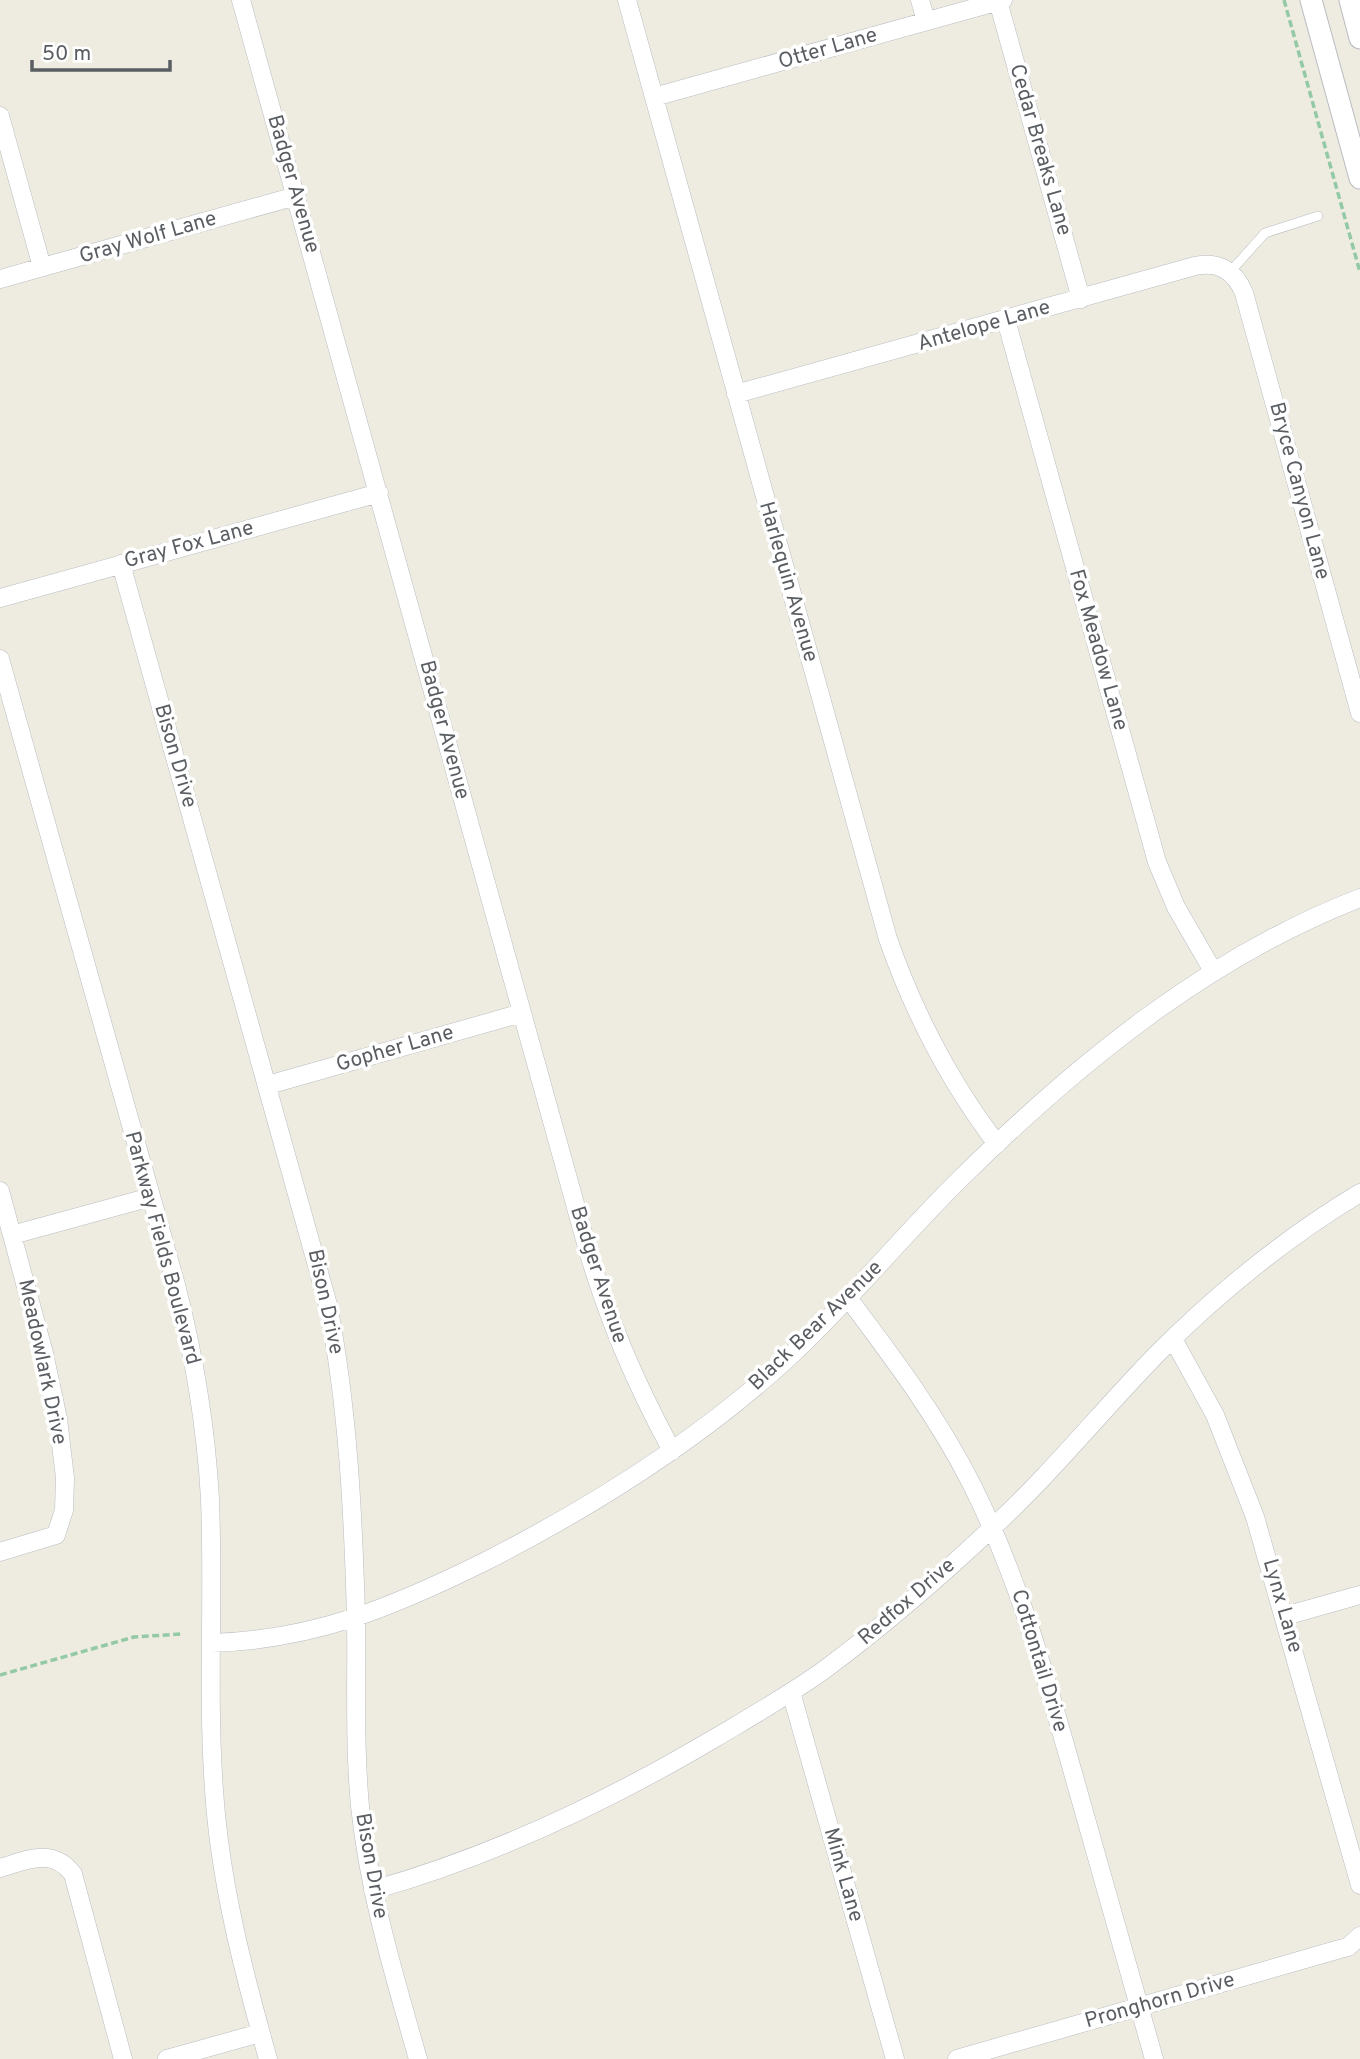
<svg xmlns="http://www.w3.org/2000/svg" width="1360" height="2059" font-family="Overpass,sans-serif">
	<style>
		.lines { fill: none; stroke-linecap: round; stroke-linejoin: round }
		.service-casing { stroke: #b9bcc1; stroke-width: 10 }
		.minor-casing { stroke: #b9bcc1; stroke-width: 19 }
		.tertiary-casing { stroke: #b9bcc1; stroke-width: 23 }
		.path { stroke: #94c9a6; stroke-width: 3.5; stroke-dasharray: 7 3.5; stroke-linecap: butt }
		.service { stroke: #fff; stroke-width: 9 }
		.minor { stroke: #fff; stroke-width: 18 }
		.tertiary { stroke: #fff; stroke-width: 21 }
		.labels { text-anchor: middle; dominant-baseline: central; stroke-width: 7; stroke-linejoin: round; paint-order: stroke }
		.street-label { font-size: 21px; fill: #5a5e63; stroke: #fff }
	</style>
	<rect width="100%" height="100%" fill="#eeece1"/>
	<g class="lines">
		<defs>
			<path id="service" d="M1230,272L1265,233L1318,216"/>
			<path id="minor" d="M241,0L587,1247C609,1322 635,1382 672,1451
				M627,0L888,939C914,1013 949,1081 997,1144
				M920,0L926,21
				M998,1L1081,299
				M654,97L1003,0
				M0,116L42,267
				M0,279L296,196
				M1006,320L1157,862L1176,907L1213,971
				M736,394L1195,266C1219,261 1235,271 1244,293L1360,713
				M121,564L328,1305C348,1408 353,1511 356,1616C357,1679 354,1743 360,1806C369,1893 394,1975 418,2059
				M0,598L379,493
				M0,659L176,1285C194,1355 206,1427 210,1499C214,1596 207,1693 214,1790C220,1882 243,1970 268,2059
				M268,1085L522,1013
				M0,1191L44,1353L58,1419L65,1478L64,1510L56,1535L0,1552
				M12,1235L151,1197
				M848,1298C893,1358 937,1416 971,1483C1018,1576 1045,1674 1073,1773C1100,1868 1127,1964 1154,2059
				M1173,1339L1215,1415L1255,1517L1360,1885
				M1285,1616L1360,1595
				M211,1643C314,1640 393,1607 484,1562C592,1507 696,1442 786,1360C848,1303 901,1237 961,1178C1077,1064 1207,957 1360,898
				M791,1692L895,2059
				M0,1868C28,1860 52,1847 73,1874L123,2059
				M373,1890C493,1856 607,1802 715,1738C752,1716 789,1695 824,1670C883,1626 940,1577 993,1527C1052,1473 1102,1410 1158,1353C1218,1293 1287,1237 1360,1193
				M167,2059L260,2033
				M957,2059L1340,1949L1348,1947L1360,1936"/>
			<path id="tertiary" d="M1311,0L1360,178
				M1350,0L1360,38"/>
		</defs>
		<use href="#service" class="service-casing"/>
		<use href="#minor" class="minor-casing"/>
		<use href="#tertiary" class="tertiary-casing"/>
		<path class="path" d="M1284,0L1360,272
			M0,1675L134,1637L182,1634"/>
		<use href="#service" class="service"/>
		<use href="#minor" class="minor"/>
		<use href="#tertiary" class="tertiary"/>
	</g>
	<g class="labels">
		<g class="street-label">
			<text transform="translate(828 49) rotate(-16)">Otter Lane</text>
			<text transform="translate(1040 150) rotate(74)">Cedar Breaks Lane</text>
			<text transform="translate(293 184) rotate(74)">Badger Avenue</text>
			<text transform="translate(148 238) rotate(-16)">Gray Wolf Lane</text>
			<text transform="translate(984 326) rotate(-16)">Antelope Lane</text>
			<text transform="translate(1299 491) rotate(75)">Bryce Canyon Lane</text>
			<text transform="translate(189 545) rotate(-15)">Gray Fox Lane</text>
			<text transform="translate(788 582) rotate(74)">Harlequin Avenue</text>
			<text transform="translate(1098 650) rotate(74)">Fox Meadow Lane</text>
			<text transform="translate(444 730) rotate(75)">Badger Avenue</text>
			<text transform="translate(175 756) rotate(74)">Bison Drive</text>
			<text transform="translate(395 1049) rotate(-16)">Gopher Lane</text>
			<text transform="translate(162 1248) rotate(75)">Parkway Fields Boulevard</text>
			<text transform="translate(598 1275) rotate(72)">Badger Avenue</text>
			<text transform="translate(325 1302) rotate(78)">Bison Drive</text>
			<text transform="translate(816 1326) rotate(-44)">Black Bear Avenue</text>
			<text transform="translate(42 1362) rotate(78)">Meadowlark Drive</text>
			<text transform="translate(907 1602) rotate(-41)">Redfox Drive</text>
			<text transform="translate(1282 1606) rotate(74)">Lynx Lane</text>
			<text transform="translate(1039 1661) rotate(73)">Cottontail Drive</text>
			<text transform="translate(371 1866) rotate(80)">Bison Drive</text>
			<text transform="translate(843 1875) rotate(74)">Mink Lane</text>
			<text transform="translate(1160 2001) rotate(-16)">Pronghorn Drive</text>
		</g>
	</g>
	<path d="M32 60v10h138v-10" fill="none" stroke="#5a5e63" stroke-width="3.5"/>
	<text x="42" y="60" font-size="21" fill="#5a5e63" stroke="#ffffff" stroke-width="5" paint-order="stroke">50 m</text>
</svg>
